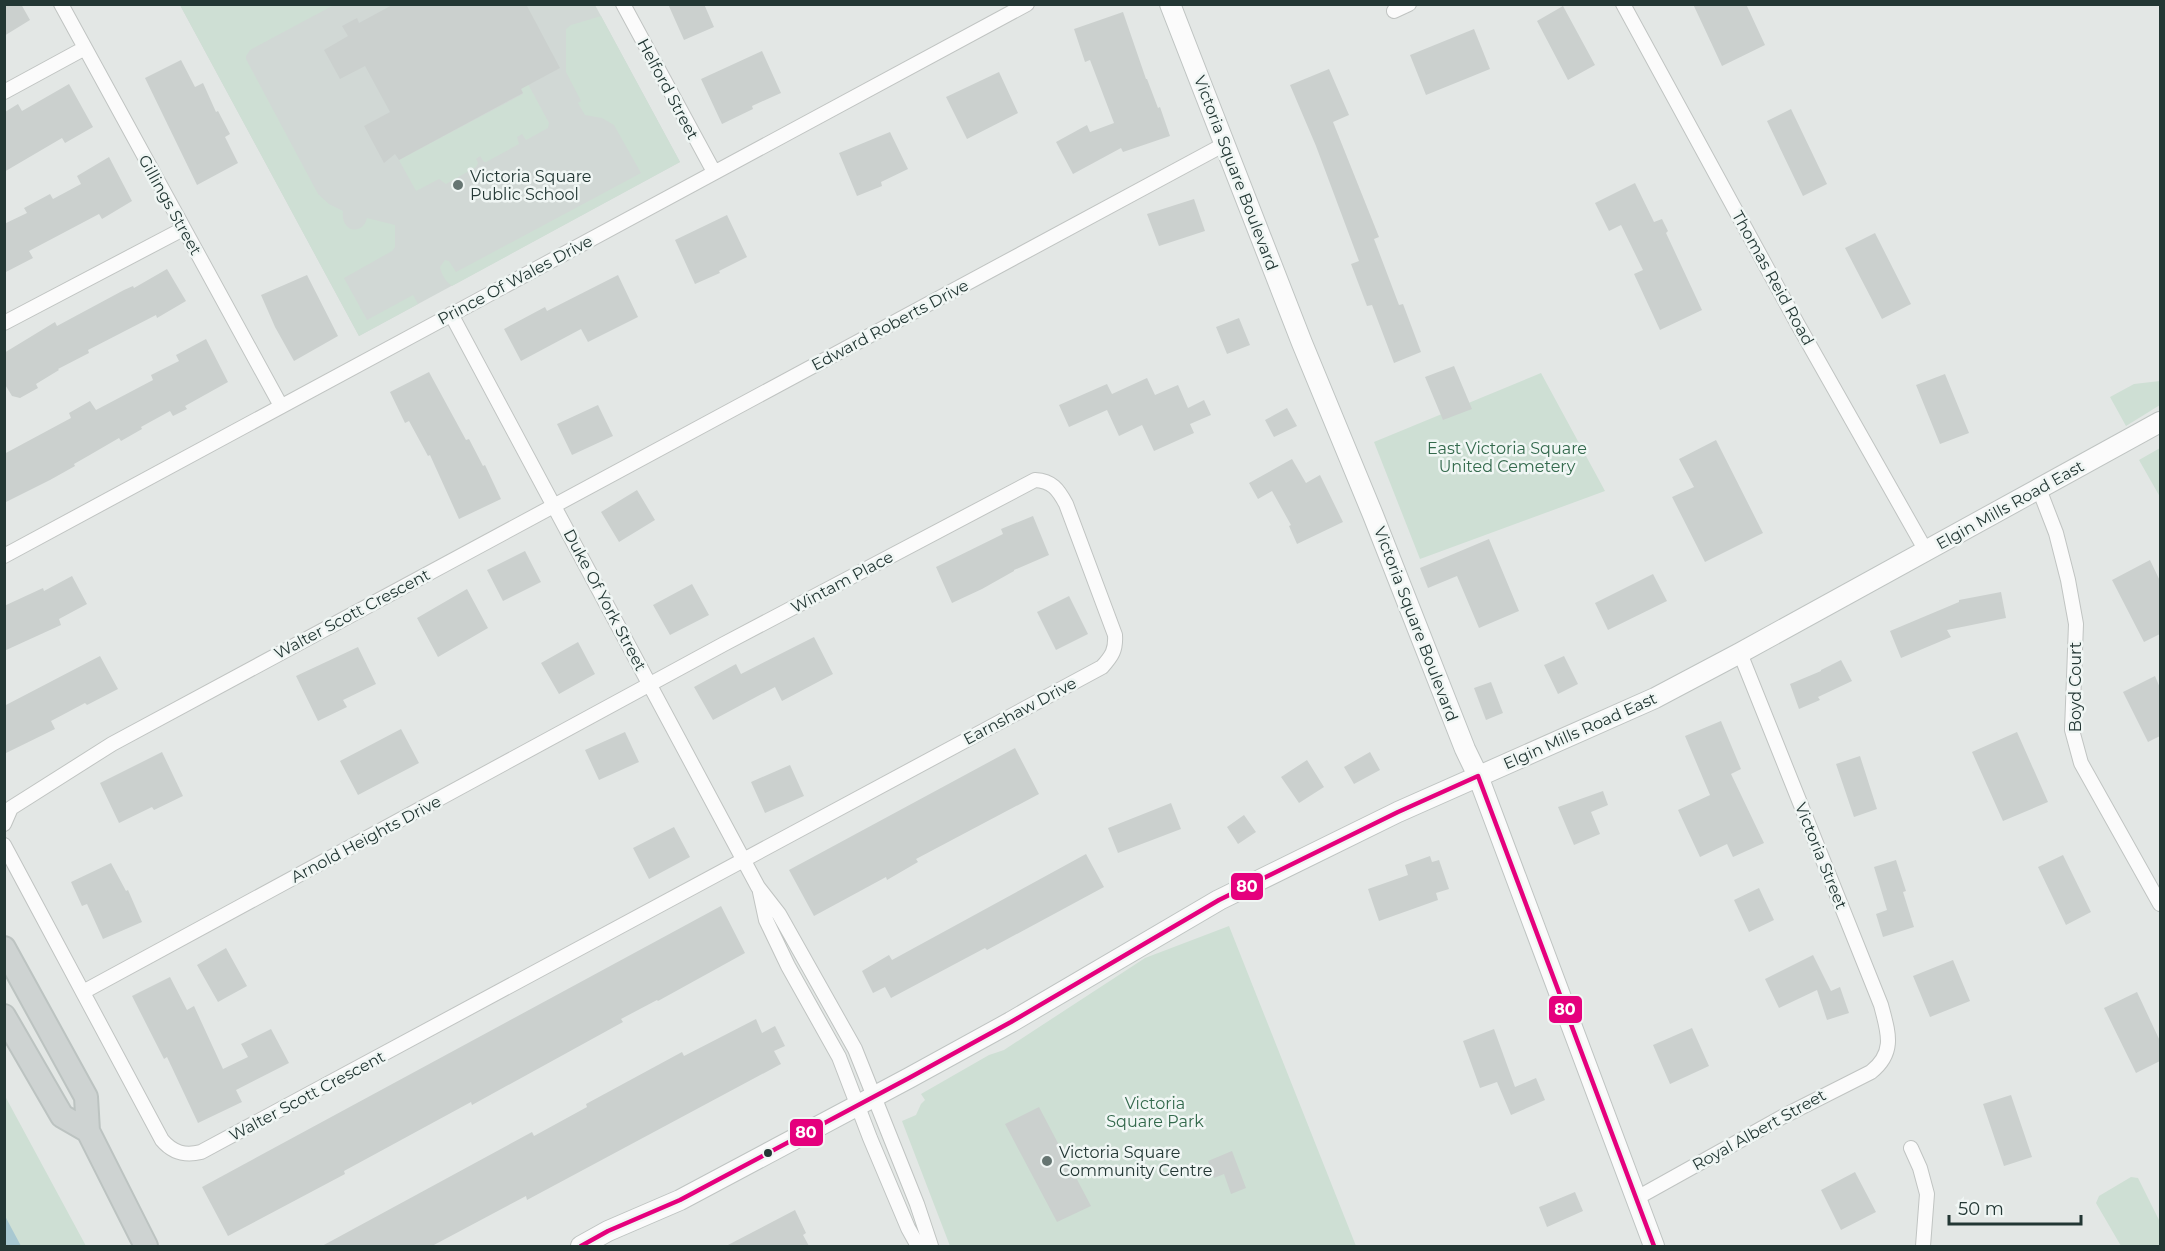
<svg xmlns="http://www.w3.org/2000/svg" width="2165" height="1251" font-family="Montserrat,sans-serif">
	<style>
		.built { fill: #d1d8d5 }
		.green { fill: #cedfd4 }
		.water { fill: #a8c8d1 }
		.building { fill: #cbd0ce }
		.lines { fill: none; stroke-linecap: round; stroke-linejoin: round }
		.street-casing { stroke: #c0c4c2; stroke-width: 16 }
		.secondary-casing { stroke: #bfc4c2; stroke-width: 22 }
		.primary-casing { stroke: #bcc3c1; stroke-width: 26 }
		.street { stroke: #fbfbfb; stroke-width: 14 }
		.secondary { stroke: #fbfbfb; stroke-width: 20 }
		.primary { stroke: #ced3d2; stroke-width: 22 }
		.bus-1-casing { stroke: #f0f6f4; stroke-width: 9 }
		.bus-1 { stroke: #e5007d; stroke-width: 4.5 }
		.poi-dot { fill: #667572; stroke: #f0f6f4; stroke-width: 2 }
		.bus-dot { fill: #233734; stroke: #f0f6f4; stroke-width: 2 }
		.labels { text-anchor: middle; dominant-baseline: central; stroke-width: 5; stroke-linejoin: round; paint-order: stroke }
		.street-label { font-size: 16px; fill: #233734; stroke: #f0f6f4 }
		.poi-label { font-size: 16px; fill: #233734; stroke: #f0f6f4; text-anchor: start }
		.park-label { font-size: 16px; fill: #33694c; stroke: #f0f6f4 }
		.line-badge { stroke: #f0f6f4; stroke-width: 2 }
		.badge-label { font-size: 16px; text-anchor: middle; font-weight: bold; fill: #fff }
	</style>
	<rect width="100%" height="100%" fill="#e3e7e5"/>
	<path class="built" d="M180,5H595L680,162L359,336Z"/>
	<path class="green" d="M180,5H334L250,50L246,56V59L318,194L329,204L343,211C340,231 362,237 367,218L395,225V247L392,251L344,278L367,320L413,295L418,304L359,336Z
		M601,16L680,162L452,286C445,281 442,275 440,267L445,260L449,261L456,272L641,173L614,125L602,118L585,115L578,103L581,101L566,72V29L571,25Z
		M528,84L549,123L548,128L528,139L526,140L522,134L517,137L519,144L486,162H484L480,156L476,159L478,163L476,167L446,184L439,179L416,191L399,160L523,94L521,88Z
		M1541,373L1605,491L1420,559L1374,442Z
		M2160,381V405L2126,426L2110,397L2134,384Z
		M2160,448V497L2139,460Z
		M1229,926L1356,1246H950L902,1121L916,1115L921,1104L925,1100L921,1094L989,1055L1004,1050L1145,958Z
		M5,1096L86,1246H5Z
		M2131,1177L2138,1178L2160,1222V1246H2121L2096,1203L2099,1196Z"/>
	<path class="water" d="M4,1216H5L21,1246H5Z"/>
	<path class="building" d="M4,4H21L30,20L4,36Z
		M394,4H526L560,68L521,89L523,93L460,127L399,160L395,154L384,163L364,126L390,112L365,66L340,79L324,50L348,36L342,26L357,18L359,23Z
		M668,4H704L714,27L684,40Z
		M1693,4H1746L1765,45L1722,66Z
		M1563,6L1595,65L1568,80L1537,21Z
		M1123,12L1146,79H1147L1158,108L1160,107L1170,136L1123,152L1121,148L1073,174L1056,142L1087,125L1090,132L1114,123L1090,60L1085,62L1074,29Z
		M1474,29L1490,69L1426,95L1410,55Z
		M762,51L781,93L752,106L753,109L722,124L701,79Z
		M181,60L195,87L203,83L216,112L218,111L230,134L225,137L238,163L197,185L145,78Z
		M1329,69L1349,115L1333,122L1379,237L1374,239L1399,305L1403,304L1421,352L1394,363L1372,305L1367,306L1351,264L1359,261L1316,146L1290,85Z
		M999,72L1018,113L967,139L946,97Z
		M69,84L93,127L65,143L62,138L4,172L5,112L18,104L22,111Z
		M1791,109L1827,184L1803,196L1767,121Z
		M890,132L908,169L881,182L882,186L857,196L839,153Z
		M109,157L132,201L102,219L99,214L29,251L33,258L4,273V224L27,213L24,208L50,194L53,199L81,184L77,176Z
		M1635,183L1654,222L1662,219L1668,231L1666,233L1702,310L1660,330L1634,274L1643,270L1621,225L1609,231L1595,203Z
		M1194,199L1205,231L1159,246L1147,214Z
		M727,215L747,257L719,271L720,273L695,284L675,240Z
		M1875,233L1911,304L1882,319L1845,248Z
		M167,269L186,301L157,318L156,315L88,350L89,353L58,369L59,370L36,384L38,388L20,398L12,396L4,383V353L55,322L57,326L124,290L133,286L134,288Z
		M307,275L338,336L294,361L275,327L261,295Z
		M618,275L638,317L588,342L581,329L521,361L504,329L545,307L547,311Z
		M1239,318L1250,345L1227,354L1216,327Z
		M206,339L228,382L185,406L187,409L173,416L170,411L141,427L142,429L121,441L119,438L88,456L74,464L75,466L50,480L4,503V454L71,418L69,413L90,401L96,410L153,380L151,375L179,361L176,355Z
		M1454,366L1472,409L1443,420L1425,377Z
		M429,372L466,440L469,439L483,466L485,465L501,499L459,519L430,455L428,456L409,421L405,423L390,392Z
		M1945,374L1969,433L1940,444L1916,385Z
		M1147,378L1155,395L1178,385L1188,408L1204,400L1211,415L1190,424L1194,433L1154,451L1142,425L1119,436L1107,410L1069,427L1059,405L1107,384L1112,394Z
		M598,405L613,436L572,455L557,424Z
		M1287,408L1297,426L1274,437L1265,420Z
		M1716,440L1763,533L1705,562L1672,497L1694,487L1679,459Z
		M1292,459L1306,483L1320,475L1343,522L1297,544L1289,526L1291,525L1272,491L1258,499L1249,483Z
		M637,490L655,520L619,542L601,512Z
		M1033,516L1049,555L1014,570V571L982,589L952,603L936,567L1003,534L1001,529Z
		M1489,539L1519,611L1479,628L1457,576L1428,588L1420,568Z
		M525,551L541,582L503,601L487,570Z
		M2150,560L2160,581V634L2144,642L2112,580Z
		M1653,574L1667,601L1608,630L1595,603Z
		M72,576L87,604L59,619L61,625L4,651V606L43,588L44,591Z
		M692,584L709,615L670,635L653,605Z
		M467,589L488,628L438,657L417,618Z
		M2001,592L2006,618L1947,630L1951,637L1901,658L1890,631L1959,602V600Z
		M1069,596L1088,634L1056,650L1037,612Z
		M814,637L833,674L782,701L775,687L713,720L694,687L736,664L741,674Z
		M578,642L595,674L559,694L541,663Z
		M358,647L376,684L343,700L347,707L318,721L296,676Z
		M100,656L118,689L87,705L85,703L51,721L55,729L4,754V706Z
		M1564,656L1578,684L1558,694L1544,665Z
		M1841,660L1852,681L1818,697L1820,700L1799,709L1790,684L1821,671V670Z
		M2155,676L2160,688V736L2148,742L2123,692Z
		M1491,682L1503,713L1486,720L1474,688Z
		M1721,721L1741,769L1731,774L1764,843L1733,857L1727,844L1700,857L1678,810L1710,795L1685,736Z
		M401,729L419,763L358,795L340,761Z
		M625,732L639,762L599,780L585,750Z
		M2017,732L2048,802L2003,821L1972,752Z
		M1015,748L1039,794L916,859L918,862L887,880L886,877L814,916L789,870Z
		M162,752L183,796L154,810L152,807L119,823L100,783Z
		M1370,752L1380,770L1354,784L1344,767Z
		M1860,756L1877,809L1854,817L1836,764Z
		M1307,760L1324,787L1299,803L1281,777Z
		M790,765L804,796L765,813L751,782Z
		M1603,791L1608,805L1591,812L1600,834L1574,845L1558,807Z
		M1171,803L1181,829L1118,853L1108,828Z
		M1244,815L1256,832L1238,844L1227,827Z
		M674,827L690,857L649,879L633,848Z
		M1086,854L1104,887L987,950L985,948L891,998L885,987L873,993L862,971L889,955L892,960Z
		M2063,855L2091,912L2066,925L2038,867Z
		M1430,856L1432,862L1439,860L1449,889L1436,893L1438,900L1379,921L1368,889L1408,875L1405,865Z
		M1896,860L1906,891L1903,892L1914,927L1883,937L1876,914L1887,910L1874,867Z
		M111,863L126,891L128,890L142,922L103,939L87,904L82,906L71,882Z
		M1759,888L1774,920L1749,932L1734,900Z
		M721,906L745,953L658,1001L657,1000L621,1019L623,1022L472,1105L471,1102L344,1171L345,1174L228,1236L202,1187Z
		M226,948L247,986L218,1002L197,965Z
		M1813,955L1831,991L1840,987L1849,1013L1827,1020L1817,990L1779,1008L1765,979Z
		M1953,960L1970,1001L1930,1017L1913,976Z
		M170,977L187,1010L194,1006L223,1069L248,1057L241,1044L271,1029L289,1063L236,1090L242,1102L198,1123L167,1057L164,1059L132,996Z
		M2137,992L2160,1041V1061L2136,1073L2104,1008Z
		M756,1019L762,1033L775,1026L785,1046L774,1051L781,1064L527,1200L526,1196L432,1246H322L532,1132L534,1136L587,1107L586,1104L682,1052L684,1056Z
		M1692,1028L1709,1066L1670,1084L1653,1045Z
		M1494,1029L1515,1087L1536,1078L1545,1100L1511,1115L1497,1082L1480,1088L1463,1041Z
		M2011,1095L2032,1157L2004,1166L1983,1104Z
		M1039,1107L1091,1206L1057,1222L1005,1124Z
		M1232,1151L1246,1188L1231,1194L1224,1174L1214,1178L1208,1161Z
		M1855,1172L1876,1212L1841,1230L1821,1190Z
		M1575,1192L1583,1211L1547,1227L1539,1207Z
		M795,1210L806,1233L803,1235L809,1246H726Z"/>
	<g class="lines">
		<defs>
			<path id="street" d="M61,4L281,406
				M623,4L714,172
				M1623,4L1797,323L1926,551
				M1394,11L1409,4
				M4,92L85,48
				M451,314L758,887L779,914L855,1049L917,1204L931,1246
				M4,323L183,229
				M2039,489L2056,533L2068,580L2076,624L2072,730L2081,763L2160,904
				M4,556L1027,4
				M4,824L11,808L112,744L1225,144
				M4,845L162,1140C173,1153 185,1156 201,1152L1102,667C1112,656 1116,650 1115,635L1066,504C1058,489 1052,481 1035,480L724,644L83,992
				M760,892L766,920L788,966L839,1057L870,1138L908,1228L918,1246
				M1911,1148L1920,1168L1927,1194L1923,1246
				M1635,1199L1784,1116L1871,1072C1896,1052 1888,1032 1881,1005L1740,653"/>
			<path id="secondary" d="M1170,4L1302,343L1373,515L1465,749L1478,776L1654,1246
				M581,1246L608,1231L680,1200L909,1078L1011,1022L1219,900L1398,812L1655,698L1740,653L2160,422"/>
			<path id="primary" d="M4,948L86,1097L88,1131L146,1246
				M4,1016L62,1116L88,1131"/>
		</defs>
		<use href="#street" class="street-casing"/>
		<use href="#secondary" class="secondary-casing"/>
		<use href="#primary" class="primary-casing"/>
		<use href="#street" class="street"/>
		<use href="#secondary" class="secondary"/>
		<use href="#primary" class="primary"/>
		<defs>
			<path id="bus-1" d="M581,1246L608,1231L680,1200L909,1078L1011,1022L1219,900L1398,812L1478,776L1654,1246"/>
		</defs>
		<use href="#bus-1" class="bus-1-casing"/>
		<use href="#bus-1" class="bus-1"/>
	</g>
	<g class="poi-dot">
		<circle cx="458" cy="185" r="6"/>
		<circle cx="1047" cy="1161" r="6"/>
	</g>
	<circle class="bus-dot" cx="768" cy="1153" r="5"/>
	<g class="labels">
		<g class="street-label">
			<text transform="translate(668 89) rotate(62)">Helford Street</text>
			<text transform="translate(1236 173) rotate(69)">Victoria Square Boulevard</text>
			<text transform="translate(170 205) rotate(61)">Gillings Street</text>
			<text transform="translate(1773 278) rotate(61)">Thomas Reid Road</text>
			<text transform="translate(515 280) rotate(-28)">Prince Of Wales Drive</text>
			<text transform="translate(890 325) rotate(-28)">Edward Roberts Drive</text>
			<text transform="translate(2010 505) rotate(-29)">Elgin Mills Road East</text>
			<text transform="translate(842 582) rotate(-28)">Wintam Place</text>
			<text transform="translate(605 600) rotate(62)">Duke Of York Street</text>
			<text transform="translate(352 614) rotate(-28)">Walter Scott Crescent</text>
			<text transform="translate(1416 624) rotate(69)">Victoria Square Boulevard</text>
			<text transform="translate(2075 687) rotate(-90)">Boyd Court</text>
			<text transform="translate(1020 711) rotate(-28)">Earnshaw Drive</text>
			<text transform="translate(1580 731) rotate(-24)">Elgin Mills Road East</text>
			<text transform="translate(366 839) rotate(-28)">Arnold Heights Drive</text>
			<text transform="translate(1821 856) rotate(68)">Victoria Street</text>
			<text transform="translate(307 1096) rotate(-28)">Walter Scott Crescent</text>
			<text transform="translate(1759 1130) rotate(-29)">Royal Albert Street</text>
		</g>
		<g class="poi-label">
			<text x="470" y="176">Victoria Square<tspan x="470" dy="18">Public School</tspan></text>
			<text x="1059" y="1152">Victoria Square<tspan x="1059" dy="18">Community Centre</tspan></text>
		</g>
		<g class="park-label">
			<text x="1507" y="448">East Victoria Square<tspan x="1507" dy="18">United Cemetery</tspan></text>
			<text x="1155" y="1103">Victoria<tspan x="1155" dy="18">Square Park</tspan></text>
		</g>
	</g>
	<g class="line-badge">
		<rect x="1230" y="872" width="34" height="29" rx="6" fill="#e5007d"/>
		<rect x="1548" y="995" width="35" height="29" rx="6" fill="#e5007d"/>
		<rect x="789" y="1118" width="35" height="29" rx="6" fill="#e5007d"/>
	</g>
	<g class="badge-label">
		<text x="1247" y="892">80</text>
		<text x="1565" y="1015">80</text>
		<text x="806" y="1138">80</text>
	</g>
	<rect width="2165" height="1251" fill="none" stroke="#233734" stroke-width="12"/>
	<path d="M1949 1215v9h132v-9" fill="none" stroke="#233734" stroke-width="3"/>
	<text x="1958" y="1215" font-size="18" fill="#233734" stroke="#f0f6f4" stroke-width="4.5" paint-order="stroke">50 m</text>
</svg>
